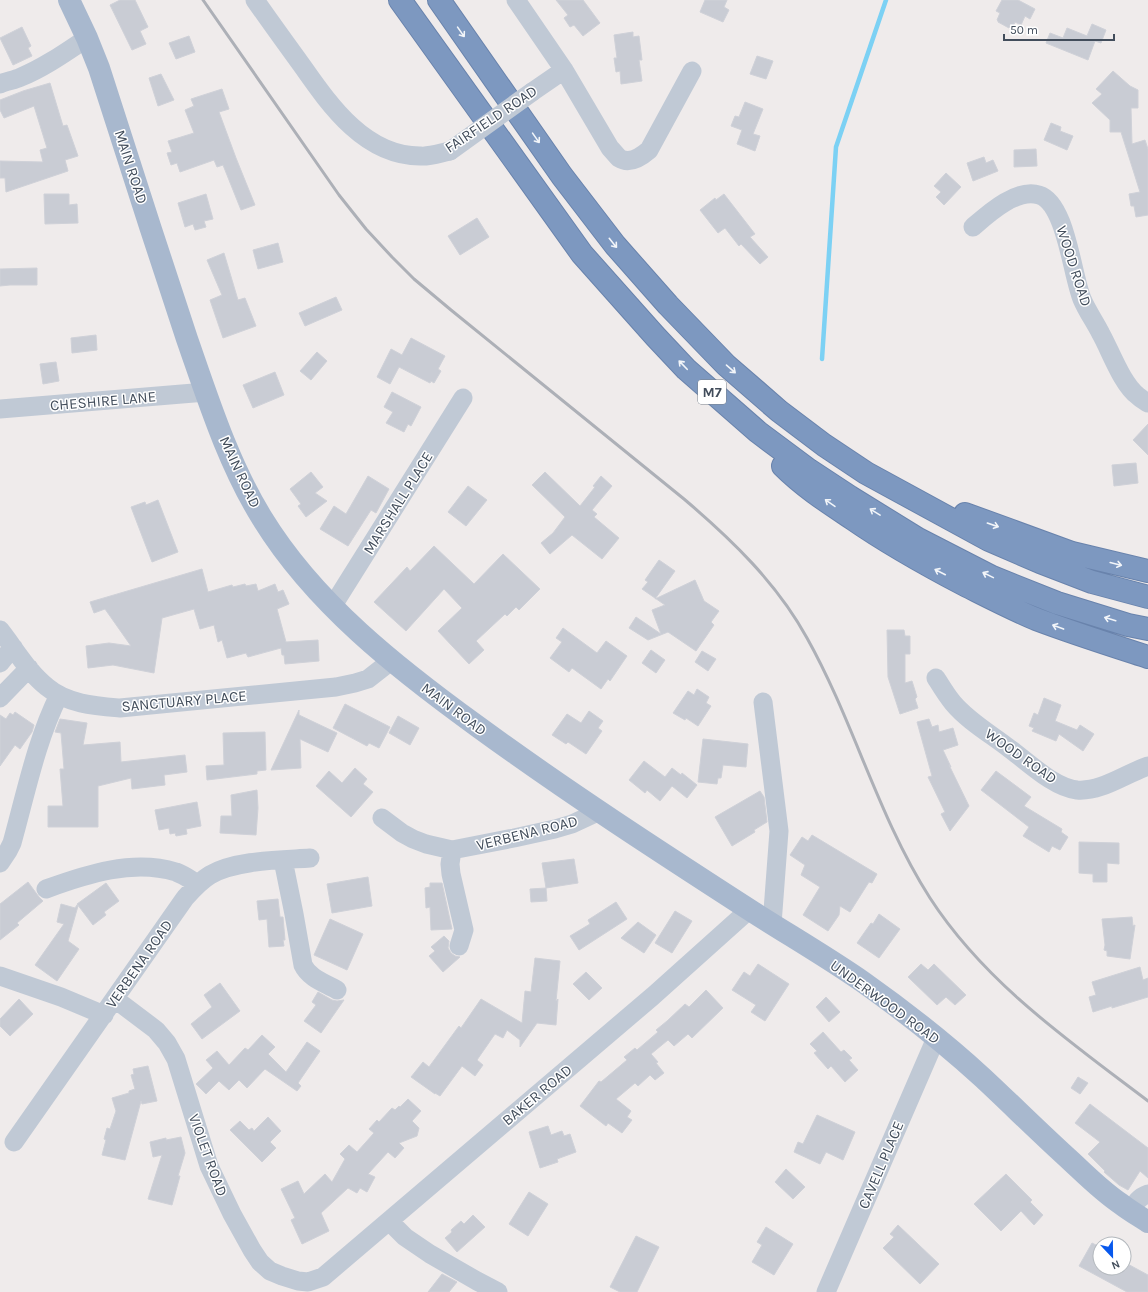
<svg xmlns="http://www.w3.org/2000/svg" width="1148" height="1292" font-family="Karla,sans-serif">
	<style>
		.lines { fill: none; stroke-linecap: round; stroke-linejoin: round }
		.stream { stroke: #7cd1f4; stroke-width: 4.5 }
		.building { fill: #c9ccd4; stroke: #cfd1d8 }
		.highway-casing { stroke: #6983ac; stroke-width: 24 }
		.minor { stroke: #c0c9d5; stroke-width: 19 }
		.major { stroke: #a8b8ce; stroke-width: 22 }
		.highway { stroke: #7d98c0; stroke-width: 22 }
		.rail { stroke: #adb0b7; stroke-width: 3 }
		.minor-bridge { stroke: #c0c9d5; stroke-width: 19 }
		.oneway { stroke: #f2f5f9 }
		.labels { text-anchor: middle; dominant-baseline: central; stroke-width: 3; stroke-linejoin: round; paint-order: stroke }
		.shield { fill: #fff; stroke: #7b828c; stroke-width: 1 }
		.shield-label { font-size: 14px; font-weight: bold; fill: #424d5b }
		.street-label { font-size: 15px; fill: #424d5b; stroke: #fff }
	</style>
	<rect width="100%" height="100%" fill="#efebeb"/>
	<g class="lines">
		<path class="stream" d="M822,359L836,147L886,0"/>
	</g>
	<path class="building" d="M120,0H135L148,27L140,31L146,44L132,50L110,5Z
		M556,0H583L600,23L583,36L574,25L570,27L564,18L568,15Z
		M705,0H727L724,7L729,10L723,22L700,12Z
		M1002,0H1018L1035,9L1030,19L1025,16L1021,25L1015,22L1013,27L1010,25L1009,28L998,22V21L997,20L1000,13L996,11Z
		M1092,24L1106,30L1101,43L1095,41L1088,60L1046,43L1050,33L1063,38L1067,28L1087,36Z
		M22,27L31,46L28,48L32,56L13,65L0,38Z
		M633,32V37L639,36L642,60H639L642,81L621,84L620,71L616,72L614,58H617L614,35Z
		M189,36L195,52L176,59L169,43Z
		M757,56L773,61L766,79L750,74Z
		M1113,71L1130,86L1138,90V108H1131L1132,144L1145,140L1148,149V215L1136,217L1134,206H1131L1129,194L1140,192L1121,132H1110V120L1092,103L1102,94L1096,89Z
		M161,74L174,100L158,106L149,78Z
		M50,83L63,126L67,125L78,156L65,160L68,171L6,192L5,178H0V161L43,162L40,150L47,148L34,106L4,118L0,110V100L23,91Z
		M222,89L229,109L219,112L236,158L255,205L241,210L223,165L217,167L214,160L180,172L177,163L171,165L167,153L172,152L168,141L194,133L185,110L194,106L191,99Z
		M745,102L763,109L753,134L760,136L755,151L737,144L742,130L731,126L735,116L739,117Z
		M1051,123L1061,127L1060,131L1073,136L1067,150L1044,140Z
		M1036,149L1037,166L1014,167V150Z
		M984,157L986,163L993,160L998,171L973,181L967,163Z
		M946,173L961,187L944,205L936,197L941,192L934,186Z
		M44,194H69V205L77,204L78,223L45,224Z
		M206,194L213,219L204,221L206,227L195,230L193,224L185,227L178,203Z
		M724,194L755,234L750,237L768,257L760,264L741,244L739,246L725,228L718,233L700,210L715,198L716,200Z
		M477,218L489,237L460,255L448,236Z
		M278,243L283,262L258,269L253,250Z
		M224,253L238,300L245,298L256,326L223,338L210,300L222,295L207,260Z
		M37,268V285H10L0,286V269Z
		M336,297L342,310L305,326L299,313Z
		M96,335L97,350L72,353L71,338Z
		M411,338L445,356L438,369L441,371L434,383L431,381L430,383L399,367L390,384L377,377L391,349L402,355Z
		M317,352L327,361L311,380L300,371Z
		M56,362L59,381L43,384L40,364Z
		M275,372L284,395L253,408L243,385Z
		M392,392L421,407L411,426L408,424L404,432L386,423L393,412L384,407Z
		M1148,424V455L1133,440Z
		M1136,463L1138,483L1114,486L1112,465Z
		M311,472L323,487L315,493L327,501L306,517L298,506L301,504L290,489Z
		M545,472L580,506L595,487L593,486L601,476L612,486L592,510L597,514L594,517L619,538L602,559L572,535L550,554L541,543L553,533L565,517L532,485Z
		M368,476L389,489L376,513L371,510L348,546L320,529L334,506L346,514Z
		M468,486L487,500L466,526L448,512Z
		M158,500L178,552L152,562L131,507L145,502L146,505Z
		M434,546L474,584L503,554L540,589L519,610L516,607L507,616L505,614L476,641L484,650L469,664L438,631L462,608L444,589L406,631L374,602L407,567L410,571Z
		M659,560L675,571L655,599L695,580L704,601L719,611L711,622L714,625L696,651L668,632L648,640L629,628L636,617L661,634L652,610L665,605L642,589L648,582L645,580Z
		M202,569L208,592L232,585L233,587L245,584L246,586L256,584L258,591L275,584L278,592L283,590L289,604L277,609L286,642L318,640L319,661L285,664L284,655H282L281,648L248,657L246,653L227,658L222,640L218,642L214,625L200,629L194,609L162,618L154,673L113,665L88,668L86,646L109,643L131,646L105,609L94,613L90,602Z
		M563,628L597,653L606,641L627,656L610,681L608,679L601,689L572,668L569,672L550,658L562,642L556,638Z
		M887,630H904L905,636H910V654H905V683L912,681L917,697L915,699L918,708L900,714L888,677Z
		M651,650L665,660L656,673L642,663Z
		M702,651L716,659L708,671L695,662Z
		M697,689L709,697L706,703L711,706L698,726L686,718L685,720L673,713L688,691L694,695Z
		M1044,698L1061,705L1055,721L1077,730L1080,725L1094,734L1083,751L1059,734L1056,741L1032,731L1034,728L1029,726L1034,713L1038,715Z
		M345,704L390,727L379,748L369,743L367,746L333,728Z
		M299,710V715L337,733L328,752L300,739L301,768L271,770Z
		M589,711L603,721L598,728L602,731L586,754L568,742L566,744L552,735L567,714L581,723Z
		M15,712L34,725L32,732L20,749L15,745L0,766V715L6,719L10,713L13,715Z
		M398,716L419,728L410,745L389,733Z
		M60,719L87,723L83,745L120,742L121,762L185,755L187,772L164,775L165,785L132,789L131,778L98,786V827H48V806H63L60,769H64L61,733L55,732Z
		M929,719L932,727L938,725L939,732L953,728L958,745L943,750L951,767L949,765L969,806L950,831L941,814L945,812L928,777L932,776L917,722Z
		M265,732L266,770L257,771V774L207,780L206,766L224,765L223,733Z
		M703,739L748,744L746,767L723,765L721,778H718L717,784L698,782Z
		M644,761L665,777L672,768L681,775L682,773L697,785L687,798L672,786L660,801L647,790L645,793L629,780Z
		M355,768L367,779L363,784L373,792L351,817L316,786L329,771L342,783Z
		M996,771L1031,797L1024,806L1062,829L1061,832L1068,837L1060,850L1052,846L1049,852L1023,836L1029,827L981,790Z
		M257,790L258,808L256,835L220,833L221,816H232L231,795Z
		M760,791L764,797L767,822L754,830L755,832L732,846L715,817Z
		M197,802L201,826L186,829L187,834L176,836L175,833L170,834L169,828L159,830L155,810Z
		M812,835L877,874L872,883L869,882L850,912L840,906L839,915L828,931L803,915L820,887L801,875L805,865L790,855L802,837L808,841Z
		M1079,842L1119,843V864L1107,863V882H1093V874L1079,873Z
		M574,859L578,883L546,888L542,863Z
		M368,877L372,906L332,913L327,884Z
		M28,882L39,897L43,901L17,923L19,925L0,940V904Z
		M106,883L119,901L104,912L106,915L93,925L77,904Z
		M430,883H442L452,929L431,930L430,907L426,908L425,888L430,887Z
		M546,888L547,901L531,902L530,889Z
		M278,899L280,917H283L285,940H283L284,946L269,947L267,919L259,920L257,901Z
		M616,902L627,919L579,950L570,936L590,924L588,920Z
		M61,904L75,908L77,905L78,906L68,941L79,949L57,981L35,965L64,924L57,922Z
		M675,911L692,921L672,953L655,943Z
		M879,914L900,929L879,958L857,943L871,923L873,924Z
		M1132,917L1133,926L1135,925L1130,959L1107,956V951L1104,950L1105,945L1102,919Z
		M330,919L363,934L347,970L314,955Z
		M638,922L656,935L644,953L621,938Z
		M444,936L449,941L448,948L451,953L455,956L460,957L443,972L429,956L435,951L431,947Z
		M535,958L560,961L556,1001L558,999L556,1025L537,1023L520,1047V1040L507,1030L503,1038L495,1034L477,1060L483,1065L475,1076L462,1066L440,1096L435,1093V1094L411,1077L423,1062L429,1067L459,1026L461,1028L481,999L522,1023L525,991L531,992Z
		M758,964L789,984L765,1021L751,1012L756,1005L732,990L744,972L750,976Z
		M921,964L928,970L934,964L966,995L955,1005L946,997L937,1005L908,977Z
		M1140,967L1143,980L1148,978V997L1112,1008V1006L1093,1012L1089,997L1096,995L1092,982Z
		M586,972L602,988L589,1000L573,984Z
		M220,983L240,1011L202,1039L191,1024L212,1007L204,995Z
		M706,990L723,1008L692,1038L688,1034L674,1046L668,1040L651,1054L658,1062L656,1063L664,1073L655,1080L650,1075L638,1086L635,1083L616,1099L631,1111L627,1117L632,1120L622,1133L608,1123L606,1126L580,1106L599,1081L601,1082L627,1060L624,1057L635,1048L637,1050L658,1032L656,1030L667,1021L685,1004L689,1007Z
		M318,992L332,1000L337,1001L344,1000L321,1033L304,1021L316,1005L312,1002Z
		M826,997L840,1012L829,1022L816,1007Z
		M19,999L33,1014L10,1036L0,1026V1019Z
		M823,1032L841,1052L844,1050L852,1058L849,1060L858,1070L845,1082L831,1066L828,1069L814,1053L817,1051L810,1044Z
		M262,1035L275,1047L268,1054L286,1072L307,1042L320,1051L298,1083L301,1086L297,1091L265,1069L247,1088L239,1080L229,1090L219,1081L206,1094L196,1084L213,1068L206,1060L217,1051L229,1065L245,1048L248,1050Z
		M148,1066L157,1101L142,1104L141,1101L125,1160L102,1155L106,1140L104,1139L107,1128L110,1129L116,1111L112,1098L129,1093V1091L135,1089L131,1075L134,1074L133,1069Z
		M1078,1077L1088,1083L1080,1094L1071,1088Z
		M408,1099L421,1111L412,1121L419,1128L417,1136L399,1143L404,1148L395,1158L388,1152L368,1174L375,1177L367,1192L360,1188L357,1193L348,1188L321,1213L329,1231L302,1244L291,1220L295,1218L281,1189L298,1181L304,1194L325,1174L332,1182L345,1159L340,1154L349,1145L357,1152L374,1133L369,1129L377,1120L379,1122L392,1108L395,1110L399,1106L400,1107Z
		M1090,1104L1148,1148V1178L1140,1171L1128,1190L1119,1185L1104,1172L1105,1171L1088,1154L1100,1142L1075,1123Z
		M817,1115L855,1132L843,1160L826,1152L820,1164L794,1152L798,1142L803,1144Z
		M268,1117L281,1131L270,1142L276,1148L262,1162L230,1130L240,1121L249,1130L252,1128L254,1131Z
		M548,1126L551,1135L562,1131L564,1136L570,1134L576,1152L557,1159L558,1162L540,1168L529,1132Z
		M181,1137L185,1153L178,1176H180L172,1205L148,1199L162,1155L153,1157L150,1142L166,1138V1140Z
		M786,1169L805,1187L793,1199L775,1182Z
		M1006,1174L1032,1200L1030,1202L1043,1215L1034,1225L1021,1211L1001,1231L974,1204Z
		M529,1192L548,1204L528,1236L509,1224Z
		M473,1215L485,1227L457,1252L445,1238L452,1232L451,1230L461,1221L464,1224Z
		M898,1225L939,1264L920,1284L883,1248L894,1237L890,1234Z
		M766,1227L793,1244L774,1275L752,1262L762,1245L757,1242Z
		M636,1236L659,1247L637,1292H620L610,1287Z
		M1092,1243L1100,1247V1268H1124V1262L1148,1275V1292H1127L1079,1266Z
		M442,1274L457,1282L449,1292H428Z"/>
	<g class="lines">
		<defs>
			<path id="highway" d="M400,0L582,254L655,336L686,369L758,432L809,470L850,497L918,539L992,577L1057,603L1128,625L1148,629
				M439,0L562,176L615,245L668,305L726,365L779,411L824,445L866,473L989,540L1040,562L1092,582L1148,597
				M783,466C804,487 829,503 853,519C889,544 927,565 965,585C989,597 1012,609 1036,619C1073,633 1111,645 1148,657
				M965,514L1072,553L1148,571"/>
		</defs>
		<use href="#highway" class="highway-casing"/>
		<path class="minor" d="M255,0C271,23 287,45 303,67C331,107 366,156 420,156C430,157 440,153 450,151
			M516,0L564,70L610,148C613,151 616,155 619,158C630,165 641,157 649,150L692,71
			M0,84C7,81 15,80 21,77C45,67 66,52 87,38
			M532,92L564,70
			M973,227C988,214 1016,188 1039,195C1066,203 1072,275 1082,299C1087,311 1095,322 1101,334C1111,352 1122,384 1138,396C1141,399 1145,401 1148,403
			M0,409L206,392
			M332,607L463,398
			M0,630C15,649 28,672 47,687C67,704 96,706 120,708L336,687L355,683L368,679L391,661
			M0,663L13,647
			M936,678C941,686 947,696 953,703C969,722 991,734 1010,749C1028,762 1053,787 1077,790C1101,792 1125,774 1148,766
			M0,698L29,668
			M763,702L779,831L772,924
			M382,818L402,833L413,839L426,844L452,850L514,838L555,829L572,824L600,811
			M452,850L450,864L451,874L464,930L459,946
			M283,860L294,914L303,965C309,978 325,983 337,990
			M0,863L8,851L12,843C26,793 36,741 59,695
			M46,889C87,874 133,859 176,872C184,875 191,880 198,884
			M0,976L61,997L104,1015
			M115,999L156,1030L167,1043L176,1059L209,1166L232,1214L252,1250L260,1262L270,1271L282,1276L298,1281L308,1282L323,1277L653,996L750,909
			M14,1142L185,898C193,889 200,881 210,875C235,860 282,860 310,858
			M1131,1211C1135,1203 1139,1197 1148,1194
			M389,1221L405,1237L430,1254L477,1281L498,1292
			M826,1292L936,1038"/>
		<path class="major" d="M69,0L87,38L99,68C128,158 157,249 187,339C208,399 228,463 262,518C314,603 397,668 477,726C566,791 660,852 753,912C789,935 827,957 863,982C904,1011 946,1044 983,1078C1013,1106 1042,1135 1072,1162C1088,1177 1103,1192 1121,1204C1130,1211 1139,1216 1148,1222"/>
		<use href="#highway" class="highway"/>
		<path class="rail" d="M203,0L339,195L366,229L392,257L414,279L451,310L684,499C731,539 777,583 807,638C854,722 878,817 930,898C985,983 1069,1041 1148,1101"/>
		<path class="minor-bridge" d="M450,151L532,92"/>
	</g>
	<defs><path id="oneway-shaft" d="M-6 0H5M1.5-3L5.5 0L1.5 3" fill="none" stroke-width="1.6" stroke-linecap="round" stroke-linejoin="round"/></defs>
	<g class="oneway">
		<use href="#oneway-shaft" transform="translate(461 32) rotate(55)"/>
		<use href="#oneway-shaft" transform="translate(536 138) rotate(55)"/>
		<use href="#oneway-shaft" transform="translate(613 243) rotate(51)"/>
		<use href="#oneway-shaft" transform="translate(683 365) rotate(-134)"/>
		<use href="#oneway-shaft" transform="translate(731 369) rotate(41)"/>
		<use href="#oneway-shaft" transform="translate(830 503) rotate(-145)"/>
		<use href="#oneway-shaft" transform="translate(875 512) rotate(-148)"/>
		<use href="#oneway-shaft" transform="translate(993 525) rotate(19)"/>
		<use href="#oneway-shaft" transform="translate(1116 564) rotate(14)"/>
		<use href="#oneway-shaft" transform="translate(940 572) rotate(-153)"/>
		<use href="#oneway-shaft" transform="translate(988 575) rotate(-154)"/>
		<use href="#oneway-shaft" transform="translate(1110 619) rotate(-163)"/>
		<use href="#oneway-shaft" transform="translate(1058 627) rotate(-160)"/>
	</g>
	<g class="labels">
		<rect class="shield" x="698" y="380" width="28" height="24" rx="3"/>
		<g class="shield-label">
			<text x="712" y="392">M7</text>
		</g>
		<g class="street-label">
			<text transform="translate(491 119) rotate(-34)">FAIRFIELD ROAD</text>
			<text transform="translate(131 167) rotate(72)">MAIN ROAD</text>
			<text transform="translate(1074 266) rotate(72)">WOOD ROAD</text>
			<text transform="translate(103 401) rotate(-5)">CHESHIRE LANE</text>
			<text transform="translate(240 472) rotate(65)">MAIN ROAD</text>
			<text transform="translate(398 503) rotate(-58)">MARSHALL PLACE</text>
			<text transform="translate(184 701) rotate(-5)">SANCTUARY PLACE</text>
			<text transform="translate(454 709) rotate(37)">MAIN ROAD</text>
			<text transform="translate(1021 756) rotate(35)">WOOD ROAD</text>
			<text transform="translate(527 833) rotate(-14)">VERBENA ROAD</text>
			<text transform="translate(139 964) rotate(-55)">VERBENA ROAD</text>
			<text transform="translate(885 1002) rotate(36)">UNDERWOOD ROAD</text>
			<text transform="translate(537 1095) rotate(-40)">BAKER ROAD</text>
			<text transform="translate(208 1155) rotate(70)">VIOLET ROAD</text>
			<text transform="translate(881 1165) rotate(-67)">CAVELL PLACE</text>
		</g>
	</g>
	<g transform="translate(1112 1256) rotate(158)"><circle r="19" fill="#ffffff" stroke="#b3b8bd"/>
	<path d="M0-3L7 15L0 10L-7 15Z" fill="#0758ed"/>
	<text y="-6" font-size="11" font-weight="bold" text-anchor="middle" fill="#424d5b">N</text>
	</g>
	<path d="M1004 34v6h110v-6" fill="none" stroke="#424d5b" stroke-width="2"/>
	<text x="1010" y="34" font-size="12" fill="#424d5b" stroke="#ffffff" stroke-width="3" paint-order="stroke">50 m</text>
</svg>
